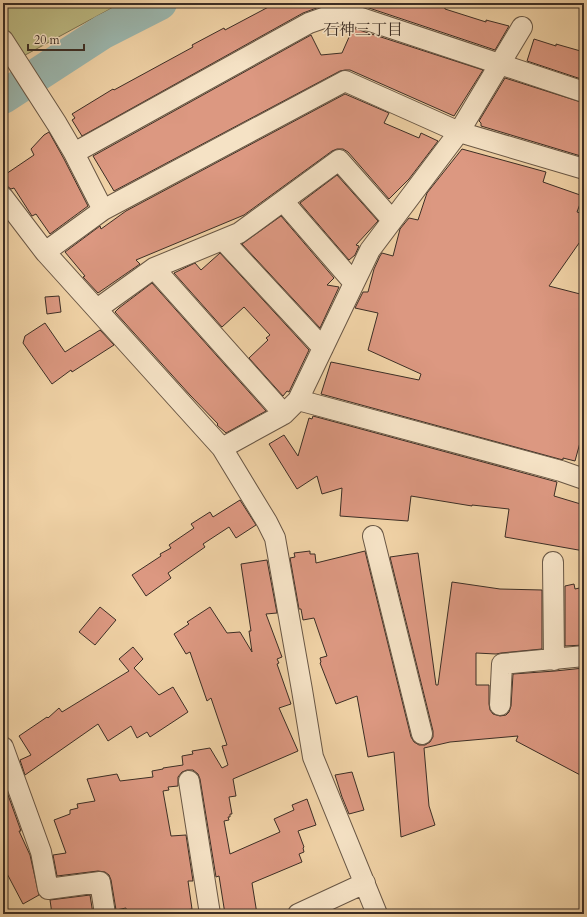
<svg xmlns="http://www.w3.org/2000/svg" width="587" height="917" font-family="Cardo,'Noto Serif JP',serif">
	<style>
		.green { fill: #bdbb84; stroke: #7c7454 }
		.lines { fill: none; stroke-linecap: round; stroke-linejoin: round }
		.river { stroke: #9bb6ad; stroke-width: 34 }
		.building { fill: #dc9881; stroke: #3c2e25 }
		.minor-casing { stroke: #695745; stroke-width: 22 }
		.minor { stroke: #f5e2c5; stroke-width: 20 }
		.labels { text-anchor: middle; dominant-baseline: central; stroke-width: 3; stroke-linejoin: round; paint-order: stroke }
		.neighbourhood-label { font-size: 16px; fill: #3c2e25; stroke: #f5e2c5 }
	</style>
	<rect width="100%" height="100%" fill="#f0d2a6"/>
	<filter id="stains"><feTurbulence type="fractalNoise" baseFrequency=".005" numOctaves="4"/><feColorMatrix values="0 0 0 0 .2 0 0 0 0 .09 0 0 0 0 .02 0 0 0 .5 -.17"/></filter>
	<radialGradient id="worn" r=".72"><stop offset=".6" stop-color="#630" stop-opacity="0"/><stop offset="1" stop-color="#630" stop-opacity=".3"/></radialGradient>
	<path class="green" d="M3,3H121L16,60L3,40Z"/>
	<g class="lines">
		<path class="river" d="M3,97L103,32L160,3"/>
	</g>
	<path class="building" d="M276,3H330L303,13L82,136L72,120L75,118L72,114L113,89L114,90L193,47L192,45L224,28L225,30Z
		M364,3H432L445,8V9L486,22V20L509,26L495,50L363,6Z
		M353,28L483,70L454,116L350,70H345L340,71L114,191L93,156L311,35L321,55L342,53Z
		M534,39L556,46V44L584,52V80L527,61Z
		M505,78L584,103V157L481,126V123L479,121Z
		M345,94L389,113L384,123L419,138L421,133L438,141L409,179L389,199L348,152L343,149H337L332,151L244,215L136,260L140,264L98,293L83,277L85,276L65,252L100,226L101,229L126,211Z
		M49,132L64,159L88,206L50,234L36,214L32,216L14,188L11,189L7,186L3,180V176L34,155L31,149L44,135Z
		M462,149L546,172L543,182L583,196L577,212L584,214V236L549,286L584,295V439H581L575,461L563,458V460L321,394L331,362L419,380L421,374L368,350L378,313L355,308L363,292H368L374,269L380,256L382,253L393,256L400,229L409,218L418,220L427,193Z
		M337,175L378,221L356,245L359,246L355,255L349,260L300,203Z
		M281,216L334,278L327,285L339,287L320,328L242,244Z
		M220,253L309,350L289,392L287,391L283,396L249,358L268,340L266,338L270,335L244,307L222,327L174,273L195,263L201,270Z
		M152,283L266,411L226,433L217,425L218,424L190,395L115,312L119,308Z
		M59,296L61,312L47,314L45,297Z
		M45,323L65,352L100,330L114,345L72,372L71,370L52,384L23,343L25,336Z
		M313,416L557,482L554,496L584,505V551L505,537L509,509L472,505V506L411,496L408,521L340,516L342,488L322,494L317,476L297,489L269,444L284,435L298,456L309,418L312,419Z
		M240,500L256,525L236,538L229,527L203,544L205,547L168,573L171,578L146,596L132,575L161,556L160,554L171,548L169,545L194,528L191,524L210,512L213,517Z
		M310,551V554H315L316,563L365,551L411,737L414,742L419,745H425L430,742L433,737V731L390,557L418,553L436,685H438L452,582L500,589L542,590V649L501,653L496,654L476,653V685H489V704L490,710L493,714L500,716L506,715L509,712L511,706L513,674L555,671L584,668V777L516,741L518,736L450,742L424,748L429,806L435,825L401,837L394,752L368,757L357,696L336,704L320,663L321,662L320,658L327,656L314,618L303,620L301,609H299L290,558L295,557L294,553Z
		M267,560L277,613L266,614L282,657L277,659L279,663L277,664L291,704L279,708L298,751L233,779L236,796L229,797L232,814H230V817H228L229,820L224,821L230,854L280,832L274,819L294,810L292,805L307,799L316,825L298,831L304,847L303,848L304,852L299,854L302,862L252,883L257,914H225L219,876L216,877L200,779L198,774L193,770H187L182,772L178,777V786L168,787L169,790L163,791L171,836L186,835L193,881H188L192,909L164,914H127L126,908L116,910L111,880L109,875L105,872L98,871L57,876L53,855L66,853L54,820L70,814V810L78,808L77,804L95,801L87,779L117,774L120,781L153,777L152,771L163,769V768L183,765L182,756L193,754L192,751L210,748L222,768L228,765L222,746L227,745L211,698L207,701L190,652L186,654L174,634L189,624L187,622L210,607L227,633L240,632L252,652L249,631H251L241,564Z
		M574,584L575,589L584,587V645L565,646V586Z
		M100,607L116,620L95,645L79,632Z
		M133,647L143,659L134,668L159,695L173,687L188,712L150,737L147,732L137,738L131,726L108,741L98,724L25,775L20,760L31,755L19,736L47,717L48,718L59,708L62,712L129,671L119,659Z
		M352,772L364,810L349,814L342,797L335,775Z
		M3,781L21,831H19L30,855L39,895L23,904L3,866Z
		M90,895L93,914H52L50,900Z"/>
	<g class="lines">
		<defs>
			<path id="minor" d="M3,40L57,124L74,153L103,210
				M74,153L309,23L329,16H355L584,92
				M3,197L45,252L222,448L267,522L275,538L302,690L313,757L377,914
				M283,201L354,283
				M223,240L323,348
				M45,252L103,210L345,81L459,132L584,169
				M154,268L284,414
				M97,309L154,268L239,233L339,160L392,220
				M298,400L370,250L459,132L522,27
				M222,448L284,414L298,400L561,471L584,479
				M373,536L422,734
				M553,562L554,660
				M500,705L502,664L584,656
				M3,747L41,852L48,889L100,882L105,914
				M189,781L210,914
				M298,914L365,883"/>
		</defs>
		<use href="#minor" class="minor-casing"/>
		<use href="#minor" class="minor"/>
	</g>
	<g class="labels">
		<g class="neighbourhood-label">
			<text x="363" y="30">石神三丁目</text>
		</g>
	</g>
	<rect width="587" height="917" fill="none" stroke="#f0d2a6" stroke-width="16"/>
	<rect x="4" y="4" width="579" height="909" fill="none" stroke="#3c2e25" stroke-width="2"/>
	<rect x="8" y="8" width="571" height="901" fill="none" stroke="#3c2e25"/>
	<path d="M28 44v6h56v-6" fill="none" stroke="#3c2e25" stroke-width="2"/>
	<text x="34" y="44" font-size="12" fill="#3c2e25" stroke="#f5e2c5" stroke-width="3" paint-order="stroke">20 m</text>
	<rect width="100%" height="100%" filter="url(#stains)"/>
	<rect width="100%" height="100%" fill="url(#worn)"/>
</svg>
